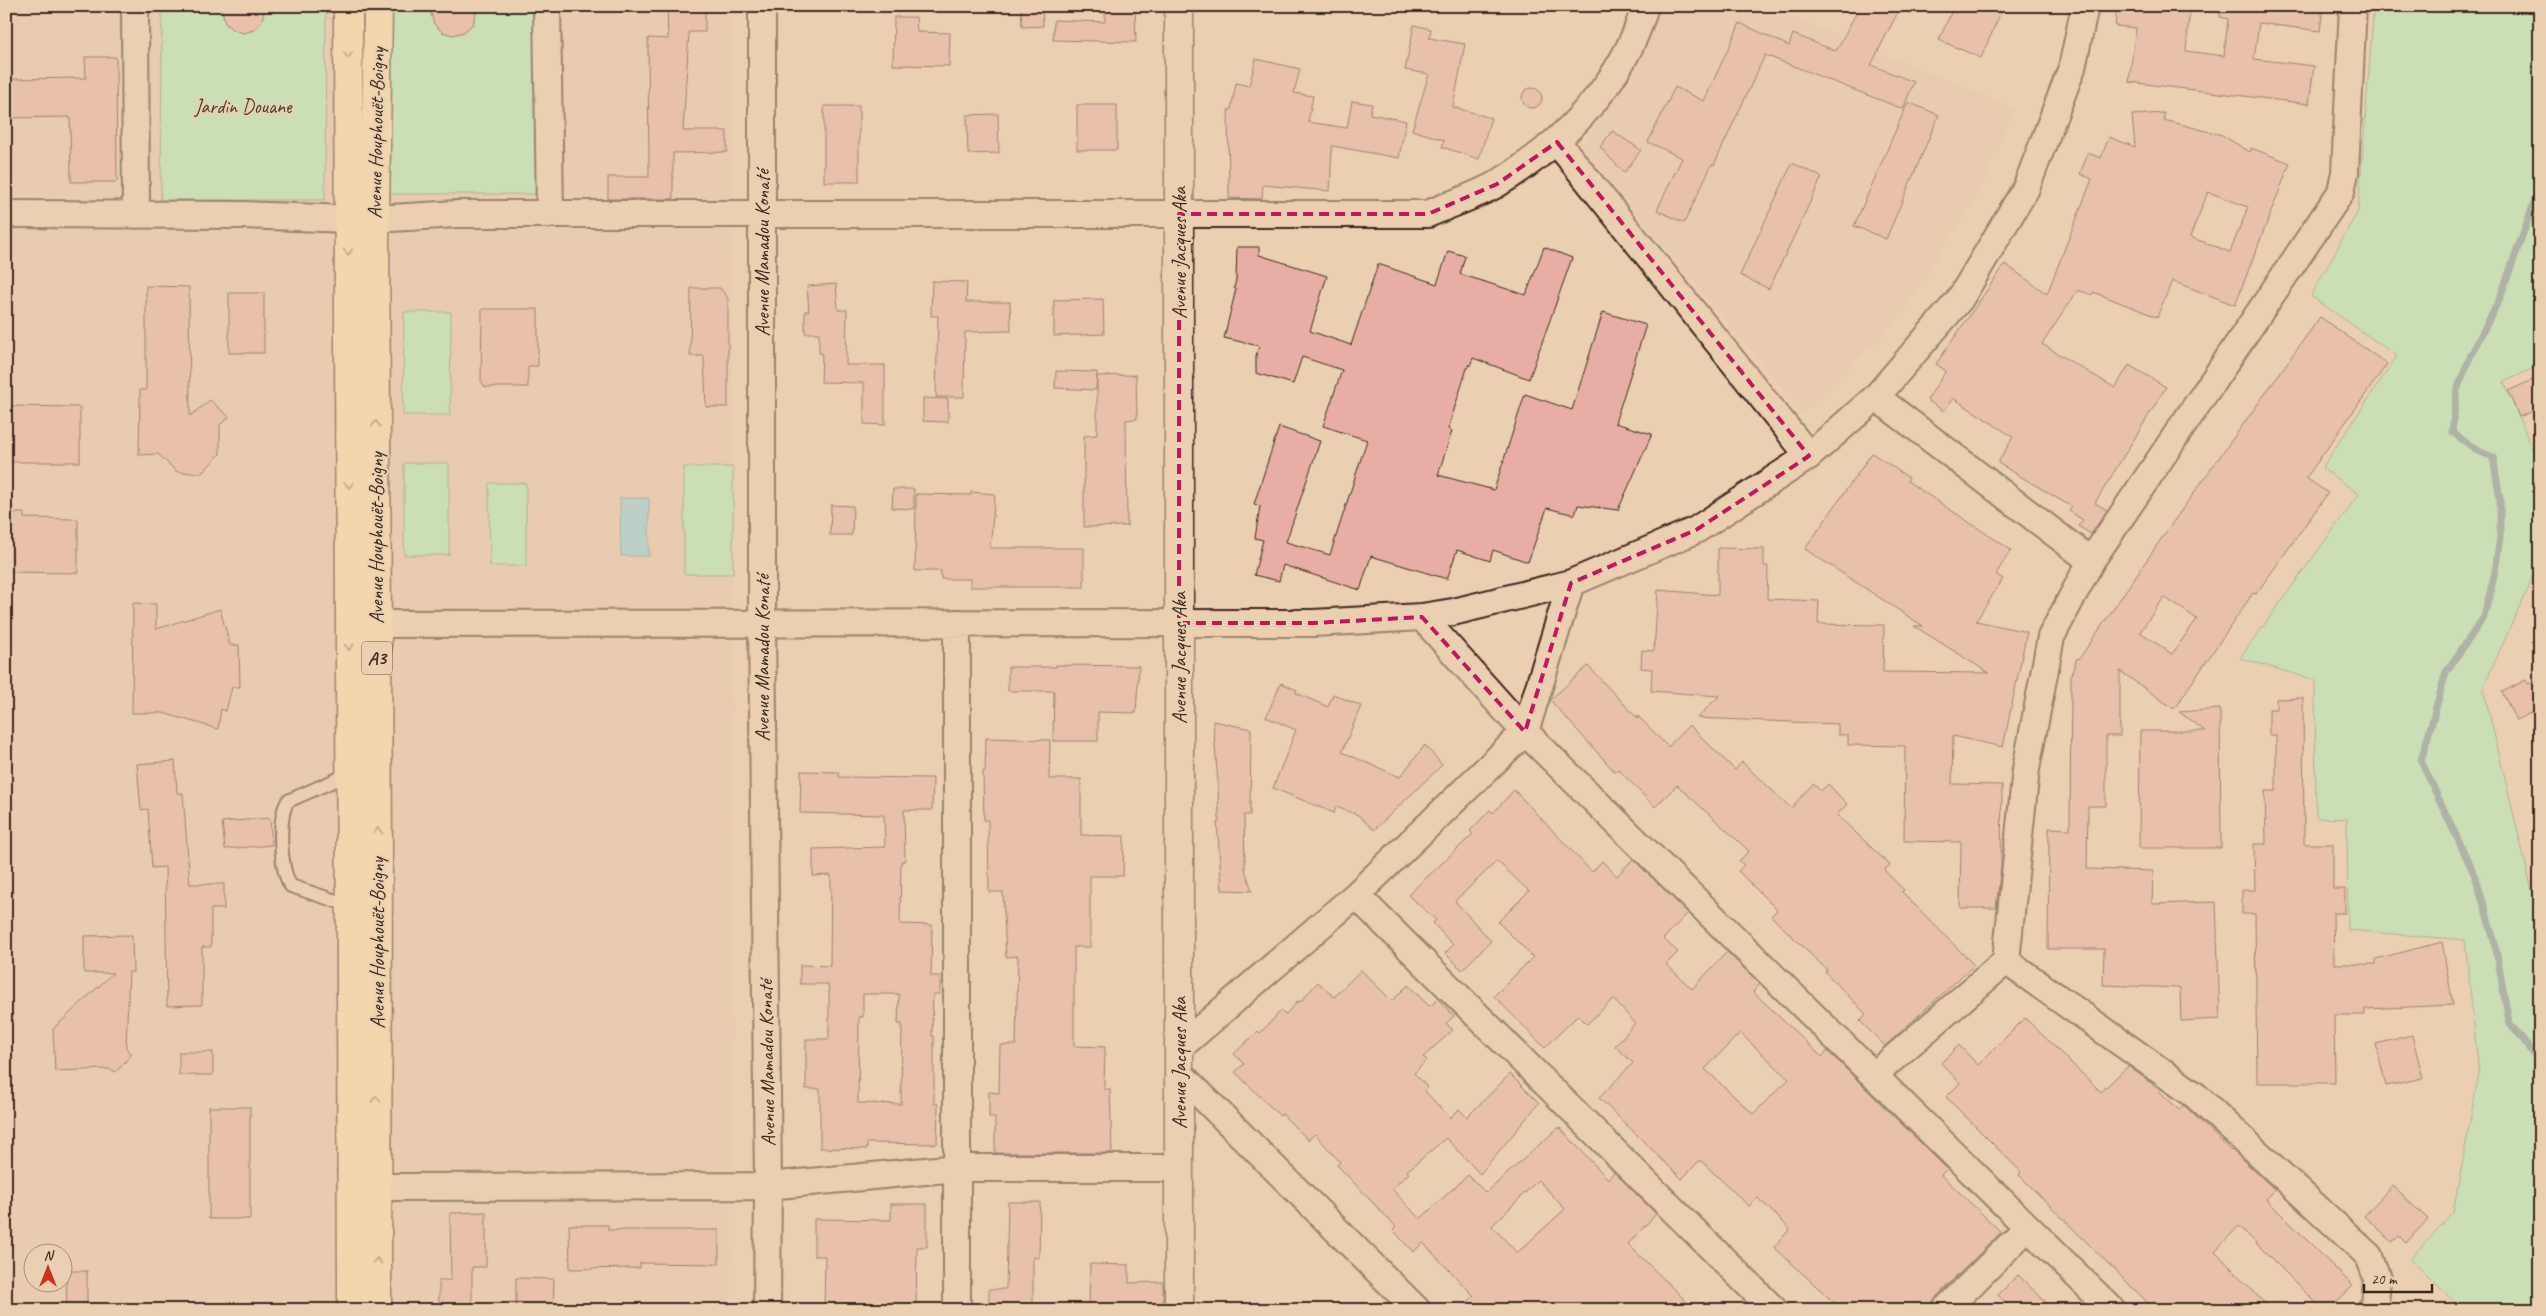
<svg xmlns="http://www.w3.org/2000/svg" width="2546" height="1316" font-family="Caveat,sans-serif">
	<style>
		.built { fill: #e9c5ad; fill-rule: evenodd }
		.green { fill: #a7efbc; stroke: #718c6d }
		.water { fill: #85d0e5; stroke: #678e95 }
		.lines { fill: none; stroke-linecap: round; stroke-linejoin: round }
		.stream { stroke: #678e95; stroke-width: 7 }
		.building { fill: #e8aea5; stroke: #3b2a1e; fill-rule: evenodd }
		.service-casing { stroke: #3b2a1e; stroke-width: 16 }
		.minor-casing { stroke: #3b2a1e; stroke-width: 30 }
		.tertiary-casing { stroke: #3b2a1e; stroke-width: 31 }
		.trunk-casing { stroke: #3b2a1e; stroke-width: 31 }
		.service { stroke: #eacfb1; stroke-width: 12 }
		.minor { stroke: #eacfb1; stroke-width: 26 }
		.tertiary { stroke: #eacfb1; stroke-width: 28 }
		.trunk { stroke: #fedbac; stroke-width: 28 }
		.oneway { stroke: #9c8265 }
		.marked { fill: none; stroke: #c2185b; stroke-width: 4; stroke-dasharray: 10 6; stroke-linejoin: round }
		.labels { text-anchor: middle; dominant-baseline: central; stroke-width: 4; stroke-linejoin: round; paint-order: stroke }
		.shield { fill: #eacfb1; stroke: #705c4a; stroke-width: 1 }
		.shield-label { font-size: 19px; font-weight: bold; fill: #3b2a1e }
		.park-label { font-size: 20px; fill: #463e2e; stroke: #eacfb1 }
		.street-label { font-size: 20px; fill: #3b2a1e; stroke: #eacfb1 }
	</style>
	<rect width="100%" height="100%" fill="#eacfb1"/>
	<filter id="ink" filterUnits="userSpaceOnUse"><feTurbulence type="fractalNoise" baseFrequency=".02" numOctaves="2"/><feDisplacementMap in="SourceGraphic" scale="10" xChannelSelector="R" yChannelSelector="G"/><feConvolveMatrix kernelMatrix="1 2 1 2 8 2 1 2 1" color-interpolation-filters="sRGB"/></filter>
	<g filter="url(#ink)">
		<path class="built" d="M6,6H732L731,1310H6ZM32,1254H62V1284H32Z
			M1656,6H1766L2014,108L1981,190L1894,324L1803,413L1581,146L1634,76Z"/>
		<path class="green" d="M162,6H326L325,200H161Z
			M373,6H535L536,194H374Z
			M2374,6H2540V365L2504,382L2540,467V573L2533,576L2483,688L2540,923V1310H2463L2410,1259L2453,1213L2479,1073L2465,940L2348,930L2347,819L2316,818L2315,680L2240,658L2359,494L2322,468L2397,356L2311,296L2358,211Z
			M404,312H451L450,415H403Z
			M404,463H449V555H404Z
			M684,467H733V574H684Z
			M489,483H526V566H490Z"/>
		<path class="water" d="M620,498H649V556H621Z"/>
		<g class="lines">
			<path class="stream" d="M2540,186L2500,298L2471,355L2457,390L2452,432L2478,451L2493,457L2500,499V537L2495,572L2484,617L2446,672L2421,761L2476,878L2495,944L2509,1022L2540,1063"/>
		</g>
		<path class="building" d="M221,6H266L261,22L254,30L244,33L233,30L225,23Z
			M429,6H478L473,24L464,32L453,35L442,32L434,24Z
			M667,6H705V32H689L683,131H727V152L673,153V199H608V177H649L648,38L668,39Z
			M1021,6H1042L1043,26L1022,27Z
			M1105,6H1135L1136,42L1053,40L1054,20L1105,22Z
			M1860,6H1901L1871,65L1914,82L1903,109L1765,55L1714,165L1712,164L1684,223L1657,210L1682,158L1648,142L1675,87L1704,101L1740,23L1789,46L1793,34L1836,51Z
			M1954,6H1987L2001,12L1981,58L1939,40Z
			M2143,6H2190L2186,51L2224,56L2228,19L2220,17V6H2323L2320,31L2259,23L2254,59L2314,66L2309,104L2129,82L2136,28L2115,26L2117,7L2143,9Z
			M894,17H916L917,32L950,33L949,66L893,65Z
			M1414,25L1431,29L1429,38L1465,44L1453,107L1491,118L1479,159L1442,147L1444,140L1412,130L1429,74L1405,70Z
			M85,57H116L117,182H71L70,117L9,118V79L86,78Z
			M1256,59L1300,69L1294,93L1313,96L1308,122L1347,128L1352,101L1372,104L1370,114L1406,121L1399,158L1332,146L1330,191L1263,185L1262,199L1229,198L1228,110H1231L1236,83L1249,86Z
			M1522 98a10 10 0 1 1 20 0a10 10 0 1 1-20 0Z
			M1908,102L1939,115L1886,239L1854,226Z
			M1077,105H1117V150H1077Z
			M824,106H859V182H824Z
			M2164,113V120L2222,135L2250,152L2251,148L2290,163L2235,305L2172,281L2157,317L2093,292L2092,295L2078,290L2042,344L2115,388L2129,365L2166,387L2095,503L2107,510L2091,534L2078,526L2083,520L2069,511L2072,507L1998,463L2013,437L1953,398L1944,411L1927,400L1946,371L1936,364L2005,264L2047,294L2092,179L2080,174L2088,153L2101,158L2109,137L2135,147L2132,115ZM2208,192L2248,207L2230,252L2190,237Z
			M998,114L999,153L968,154L967,115Z
			M1612,131L1641,150L1624,173L1600,147Z
			M1792,163L1822,177L1769,289L1740,275Z
			M1237,247H1259V255L1327,276L1310,331L1351,345L1378,264L1437,284L1448,251L1465,256L1460,274L1526,295L1544,247L1572,258L1529,379L1473,358L1470,366L1468,365L1448,429L1452,431L1438,475L1494,490L1525,394L1572,410L1603,312L1646,325L1615,423L1652,434L1618,510L1578,505L1575,515L1547,508L1528,562L1493,550L1490,561L1457,550L1447,579L1371,556L1360,590L1283,565L1279,581L1254,575L1263,540L1255,538L1260,506L1254,504L1279,427L1320,441L1286,542L1330,555L1367,440L1323,426L1342,370L1302,357L1293,384L1256,373V356L1259,346L1224,338L1236,289L1234,288L1236,280Z
			M932,281L967,282L966,302H1010L1011,331L965,332L964,397H936L938,316H931Z
			M836,284L838,310H847L846,365H885V425L864,424V383L821,382L822,353H819V333H805V311H809L807,286Z
			M146,286L189,287L190,416L210,400L229,417L220,425V454L202,473L177,472L158,454L139,455L140,390H146Z
			M691,288H720L728,298V407H706L704,356H690Z
			M229,293H264V353H229Z
			M1103,299L1104,334L1054,336V300Z
			M482,309H538V366H528V387H485L481,381Z
			M2320,317L2387,364L2306,478L2328,493L2256,594L2253,593L2174,709L2120,671V736H2106V806H2088L2087,869L2153,871L2152,904L2216,902L2220,1019L2181,1021L2180,988L2103,985L2104,949H2048L2049,828L2070,829L2071,675L2077,658L2079,659L2166,532ZM2164,597L2197,619L2172,654L2140,632Z
			M1056,371L1097,372L1096,390L1055,388Z
			M1136,375L1137,419L1126,420L1127,526L1084,527V436L1097,435V376Z
			M2532,380L2540,397V408L2519,417L2508,391Z
			M923,398L948,399V422L923,421Z
			M6,406L80,407V462H6Z
			M1872,453L1909,478L1907,481L2011,550L1996,574L2003,579L1976,621L2027,632L2003,747L1953,736L1952,784L2002,785L2001,866L1996,908H1960L1961,842L1904,841L1905,746L1848,745V735H1838V724L1697,718L1719,696L1651,691L1652,669L1641,668L1642,650L1654,651L1658,590L1718,595V548L1764,549V566H1768L1767,599L1819,601L1818,624L1884,625L1883,672L1989,673L1914,626H1923L1805,549Z
			M893,489H914V509L892,508Z
			M971,492L995,494L990,548H1084V587H970V579H941V571H915L916,494L971,495Z
			M831,505L853,506L852,535H830Z
			M6,513H24V518L78,519V573L6,572Z
			M133,603L156,604V629L220,609L230,645H239L240,687H232L226,711L221,709L218,729L163,713H132Z
			M1056,665L1139,666L1136,713L1098,712V741H1053L1054,691H1008V667H1056Z
			M1588,666L1638,719V716L1668,747L1689,725L1735,770L1742,762L1791,808L1813,784L1821,791L1828,784L1847,804L1837,815L1890,865L1884,870L1904,890L1902,892L1974,965L1885,1046L1860,1021L1866,1014L1825,972L1827,970L1771,916L1777,910L1738,871L1744,865L1739,861L1749,851L1677,785L1655,807L1618,769L1615,772L1550,700Z
			M2526,680L2528,684L2540,681V708L2516,720L2502,692Z
			M1281,683L1297,690L1296,693L1328,707L1333,694L1361,706L1342,752L1400,777L1425,745L1442,765L1374,830L1358,815L1336,807L1334,813L1273,788L1296,730L1266,717Z
			M2303,698L2304,844H2333V889H2345V913H2333L2334,964H2376V959L2442,942L2453,1005L2365,1009V1015H2334L2335,1083H2257L2255,914H2242V890H2255L2254,844H2266L2265,791H2276V735H2269V709H2276V699Z
			M2220,709L2221,848H2139L2140,731H2205L2179,712Z
			M1213,721L1251,729L1250,815H1244L1245,869L1252,891L1222,890L1217,822H1219L1218,782Z
			M986,738L1050,740L1049,779H1081V835L1124,836L1123,876H1090V947H1074V1046L1105,1047L1104,1089H1110L1112,1153H995V1117H989V1092L999,1093L1000,1045H1016L1018,956L1006,957L1003,892H989L988,820H984L983,771H985Z
			M175,761L177,793H183L190,884H224V909H211V947H202V1005L167,1006L165,867L152,868L148,809L141,810L137,764Z
			M801,771L839,772V777L933,778L932,810H904L905,861H901L900,924L932,925L931,976H940V994H933L932,1036H934V1104H938L937,1144L867,1143V1149L820,1148V1089H806V1039H829V990L828,984H800V965L830,966L831,875L813,876V849L885,847L884,815L800,813ZM863,994H899L898,1024H902L901,1104L858,1103L859,1017H863Z
			M1514,790L1592,872L1602,861L1617,876L1633,859L1688,913L1663,939L1678,952L1666,964L1692,989L1727,952L1760,984L1753,992L1822,1057L1827,1051L1840,1063L1947,1169L1941,1175L2001,1232L1934,1299L1928,1310H1842L1774,1247L1790,1229L1758,1198L1749,1206L1700,1160L1682,1179L1599,1098L1633,1063L1615,1046L1635,1023L1613,999L1587,1024L1578,1015L1545,1048L1494,996L1533,957L1498,922L1529,891L1497,861L1455,901L1491,941L1462,970L1445,953L1453,945L1433,923L1436,920L1408,895L1473,834L1470,831L1490,810L1493,813ZM1740,1033L1789,1079L1753,1114L1705,1069Z
			M270,818L272,845L225,849L222,822Z
			M132,935L133,972H129L126,1048L132,1054L116,1072L110,1069L55,1071L53,1029L113,973H84V936Z
			M1361,970L1392,1001L1408,985L1428,1005L1431,1006L1438,999L1454,1016L1446,1023L1453,1030L1423,1057L1427,1060L1414,1073L1427,1087L1424,1090L1450,1118L1459,1109L1467,1117L1510,1074L1539,1103L1480,1174L1446,1138L1407,1171L1409,1173L1392,1189L1420,1219L1468,1175L1486,1193L1559,1127L1608,1179L1614,1172L1656,1214L1628,1244L1695,1310H1628L1619,1301L1609,1310H1459L1474,1296L1423,1243L1413,1252L1393,1230L1396,1227L1337,1165L1340,1162L1315,1134L1308,1140L1282,1114L1280,1116L1235,1072L1244,1064L1234,1054L1258,1031L1260,1033L1281,1011L1285,1015L1298,1001L1300,1002L1318,982L1334,997ZM1538,1180L1565,1209L1517,1253L1492,1226Z
			M2025,1018L2101,1092L2128,1066L2150,1082L2179,1110L2183,1105L2187,1108L2231,1151L2232,1150L2275,1190L2266,1199L2353,1286L2328,1310H2323L2239,1226L2215,1251L2271,1310H2155L2019,1175L2021,1172L1946,1097L1960,1083L1941,1063L1959,1045L1978,1065Z
			M2412,1035L2423,1078L2386,1086L2376,1044Z
			M179,1052H213V1075H179Z
			M209,1107H250V1219H209Z
			M2392,1186L2428,1219L2406,1243L2399,1236L2392,1242L2364,1216Z
			M1008,1202H1040L1039,1258L1033,1257V1310H989V1289H1006Z
			M891,1204H927V1247H917L916,1310H824L825,1256H814V1219L891,1220Z
			M486,1212V1267H472V1310H439V1280H451L450,1213Z
			M569,1225H608V1230H719V1264L640,1263V1268L570,1269Z
			M1090,1264L1129,1265V1283L1163,1282V1310H1089Z
			M66,1271H87V1310H67Z
			M2018,1275L2054,1310H2012L1998,1295Z
			M516,1278L554,1279L553,1310H516Z"/>
		<g class="lines">
			<defs>
				<path id="service" d="M349,774L288,801C277,817 280,871 291,886L351,906"/>
				<path id="minor" d="M135,6L136,215
					M547,6L550,214
					M762,6V623L768,1186L767,1310
					M1557,142L1809,456
					M6,214L243,215L348,219
					M375,219L457,214H1428C1450,204 1476,196 1497,184C1562,145 1625,81 1645,6
					M1876,397L2091,561
					M1422,617L1525,732L2112,1310
					M376,624L1313,623L1422,617L1453,612L1571,583L1696,530L1809,456L1876,397L1960,299L2026,188L2072,68L2085,6
					M1356,895L1774,1310
					M2006,961L2196,1096L2369,1256L2377,1278L2375,1306L2370,1310
					M1179,1048L1356,895L1525,732L1571,583
					M1179,1073L1417,1310
					M1874,1075L2006,961L2026,769L2051,637L2091,561L2341,192L2345,172L2353,6
					M377,1187L768,1186L957,1168H1179
					M957,1310V623
					M1945,1310L2028,1227"/>
				<path id="tertiary" d="M1179,6V1310"/>
				<path id="trunk" d="M348,6L352,1310
					M377,1310L378,848L375,219L378,6"/>
			</defs>
			<use href="#service" class="service-casing"/>
			<use href="#minor" class="minor-casing"/>
			<use href="#tertiary" class="tertiary-casing"/>
			<use href="#trunk" class="trunk-casing"/>
			<use href="#service" class="service"/>
			<use href="#minor" class="minor"/>
			<use href="#tertiary" class="tertiary"/>
			<use href="#trunk" class="trunk"/>
		</g>
		<defs><path id="oneway-chevron" d="M-2-3.5L2.5 0L-2 3.5" fill="none" stroke-width="1.6" stroke-linecap="round" stroke-linejoin="round" transform="scale(1.25)"/></defs>
		<g class="oneway">
			<use href="#oneway-chevron" transform="translate(348 55) rotate(90)"/>
			<use href="#oneway-chevron" transform="translate(348 252) rotate(90)"/>
			<use href="#oneway-chevron" transform="translate(376 424) rotate(-90)"/>
			<use href="#oneway-chevron" transform="translate(349 485) rotate(90)"/>
			<use href="#oneway-chevron" transform="translate(349 647) rotate(90)"/>
			<use href="#oneway-chevron" transform="translate(378 831) rotate(-90)"/>
			<use href="#oneway-chevron" transform="translate(376 1099) rotate(-90)"/>
			<use href="#oneway-chevron" transform="translate(377 1261) rotate(-90)"/>
		</g>
	</g>
	<path d="M0 0H2546V1316H0ZM1557,142L1809,456L1696,530L1571,583L1525,732L1422,617L1313,623H1179V214H1428L1497,184Z" fill="#eacfb1" fill-opacity=".55" fill-rule="evenodd"/>
	<path class="marked" d="M1557,142L1809,456L1696,530L1571,583L1525,732L1422,617L1313,623H1179V214H1428L1497,184Z"/>
	<g class="labels">
		<rect class="shield" x="362" y="641.5" width="30" height="33" rx="4"/>
		<g class="shield-label">
			<text x="377" y="658">A3</text>
		</g>
		<g class="park-label">
			<text x="243" y="106">Jardin Douane</text>
		</g>
		<g class="street-label">
			<text transform="translate(376 133) rotate(-89)">Avenue Houphouët-Boigny</text>
			<text transform="translate(762 253) rotate(-90)">Avenue Mamadou Konaté</text>
			<text transform="translate(1179 253) rotate(-90)">Avenue Jacques Aka</text>
			<text transform="translate(376 538) rotate(-90)">Avenue Houphouët-Boigny</text>
			<text transform="translate(762 658) rotate(-90)">Avenue Mamadou Konaté</text>
			<text transform="translate(1179 658) rotate(-90)">Avenue Jacques Aka</text>
			<text transform="translate(377 943) rotate(-90)">Avenue Houphouët-Boigny</text>
			<text transform="translate(767 1063) rotate(-91)">Avenue Mamadou Konaté</text>
			<text transform="translate(1179 1063) rotate(-90)">Avenue Jacques Aka</text>
		</g>
	</g>
	<rect width="2546" height="1316" fill="none" stroke="#eacfb1" stroke-width="25"/>
	<rect x="12" y="12" width="2521" height="1291" fill="none" stroke="#3b2a1e" stroke-width="2" filter="url(#ink)"/>
	<g transform="translate(48 1268)"><circle r="24" fill="#eacfb1" stroke="#a48d76"/>
	<path d="M0-4L9 19L0 12L-9 19Z" fill="#c8321e"/>
	<text y="-8" font-size="14" font-weight="bold" text-anchor="middle" fill="#3b2a1e">N</text>
	</g>
	<path d="M2364 1284v8h68v-8" fill="none" stroke="#3b2a1e" stroke-width="2.5"/>
	<text x="2371" y="1284" font-size="15" fill="#3b2a1e" stroke="#eacfb1" stroke-width="4" paint-order="stroke">20 m</text>
</svg>
